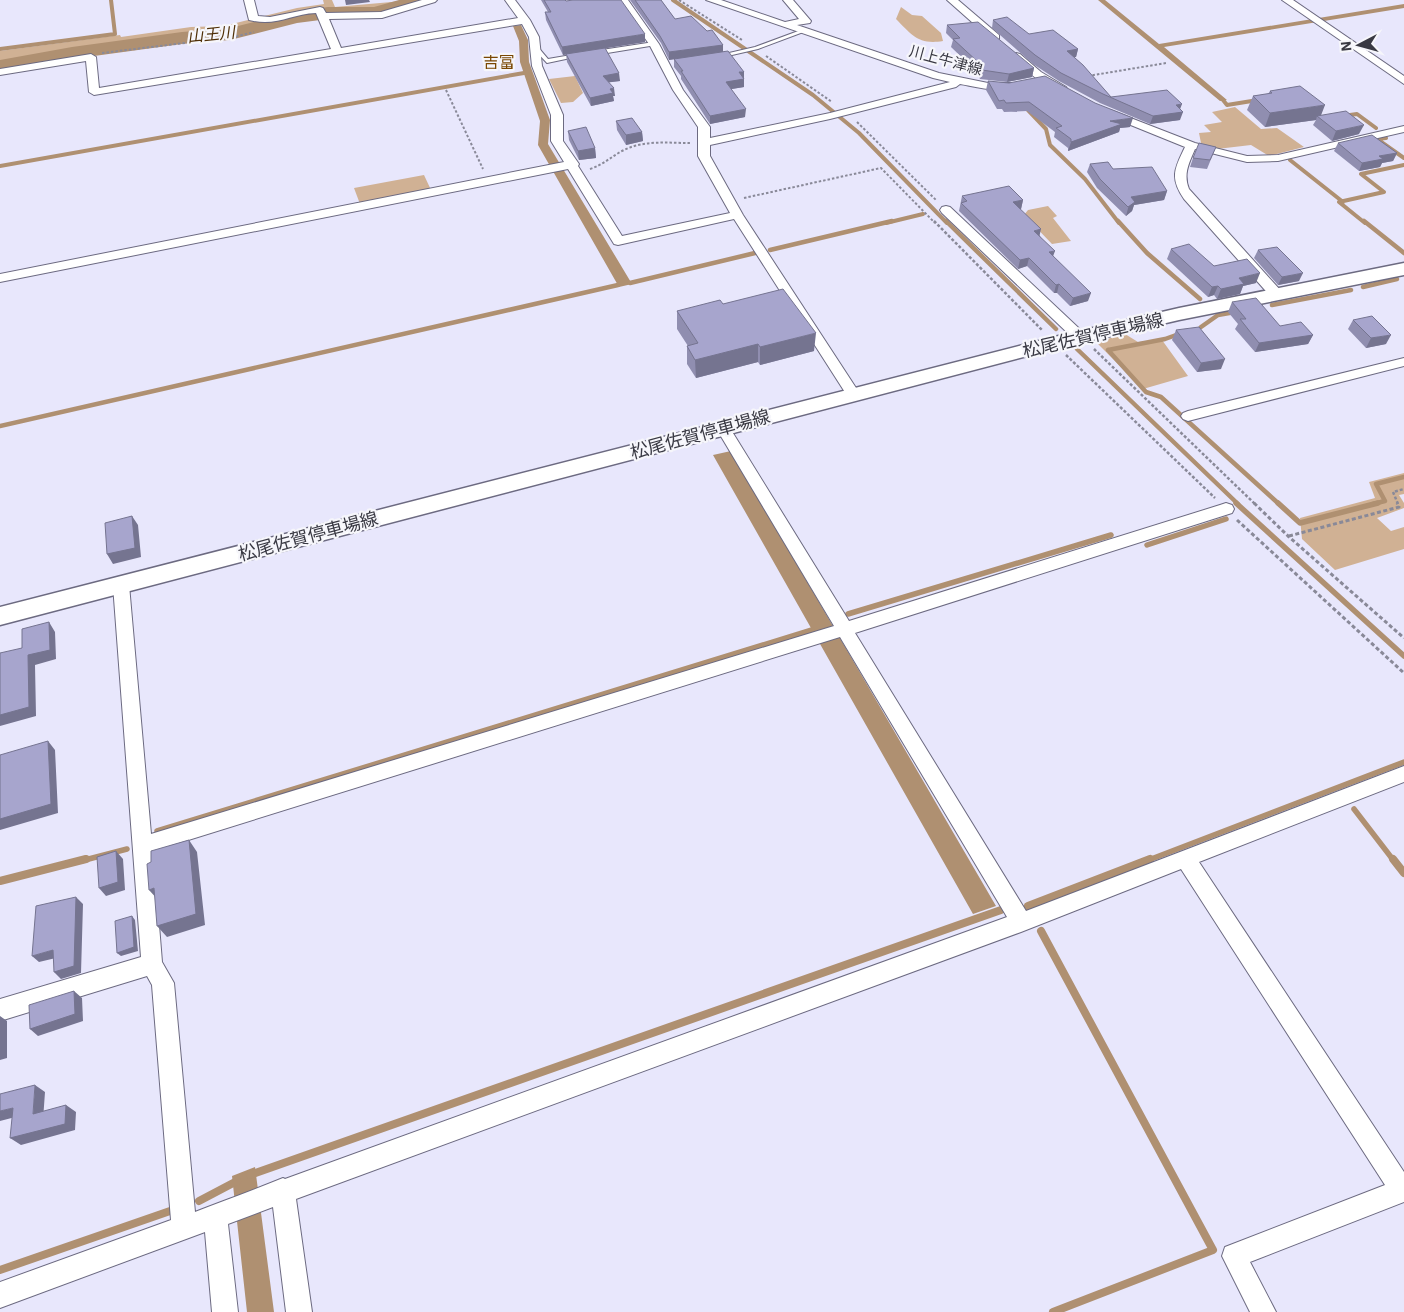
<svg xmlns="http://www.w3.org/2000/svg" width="1404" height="1312" font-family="'IBM Plex Sans','Noto Sans JP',sans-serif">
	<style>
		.green { fill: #d0b194 }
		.water { fill: #af9071 }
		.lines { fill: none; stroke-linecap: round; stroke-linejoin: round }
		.stream-far3 { stroke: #af9071; stroke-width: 4 }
		.stream-far2 { stroke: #af9071; stroke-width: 4.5 }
		.stream-far1 { stroke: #af9071; stroke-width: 5.5 }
		.stream { stroke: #af9071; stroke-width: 8 }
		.river { fill: #af9071; fill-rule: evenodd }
		.lane-casing { stroke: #6c6a81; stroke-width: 2 }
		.street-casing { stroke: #6c6a81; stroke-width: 2 }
		.secondary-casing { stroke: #6c6a81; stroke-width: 3 }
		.path-far2 { stroke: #898998; stroke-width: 2; stroke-dasharray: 2.5 2; stroke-linecap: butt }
		.path-far1 { stroke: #898998; stroke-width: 2.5; stroke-dasharray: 3 2; stroke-linecap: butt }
		.path { stroke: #898998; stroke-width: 3; stroke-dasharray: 4 2.5; stroke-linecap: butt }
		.lane { fill: #fff; fill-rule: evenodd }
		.street { fill: #fff; fill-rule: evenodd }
		.secondary { fill: #fff; fill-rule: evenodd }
		.wall { fill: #908eb0 }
		.shaded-wall { fill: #757490 }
		.building { fill: #a7a5cd; stroke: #757490 }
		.labels { text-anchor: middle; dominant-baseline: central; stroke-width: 4.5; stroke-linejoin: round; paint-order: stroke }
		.far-street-label { font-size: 15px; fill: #393943; stroke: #f6f6fb }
		.far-water-label { font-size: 16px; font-style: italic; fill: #4f2f07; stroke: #f6f6fb }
		.far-neighbourhood-label { font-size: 16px; fill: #7a4702; stroke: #f6f6fb }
		.street-label { font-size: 18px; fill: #393943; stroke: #f6f6fb }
	</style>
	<rect width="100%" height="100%" fill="#e8e7fc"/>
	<path class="green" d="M323,0H332L335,7L414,0L376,11L311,12L227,32L183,36L69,51L0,64V51L120,35L121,37L191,27L224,26L297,8L324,4Z
		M901,7L912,15L922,16L941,33L943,41C918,45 912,35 896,19Z
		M575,76L583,93L573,102L561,103L549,79Z
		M1235,107L1261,129L1277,128L1304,147L1269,156L1251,145L1217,149L1201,143L1199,133L1211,132L1204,125L1222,122L1212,112Z
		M424,175L431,190L360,204L354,188Z
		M1048,206L1057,216L1053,218L1071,241L1052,244L1024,215L1028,210Z
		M1125,334L1138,342L1162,340L1188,376L1143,389L1096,342Z
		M1404,473V494L1399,495L1404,503V508L1377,518L1391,531L1404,527V549L1335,570L1302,539L1300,518L1375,498L1369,482Z"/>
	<path class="water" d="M1098,0H1105L1159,44L1404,4V8L1164,47L1227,100L1220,101Z
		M521,25L528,40L529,62L550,120L548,144L632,284L619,287L538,145L540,121L520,62L519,41L513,26Z
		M731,451L996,906L973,914L713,455Z
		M255,1167L274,1312H247L232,1176Z"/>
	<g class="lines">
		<path class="stream-far3" d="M673,0L813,95L859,133L947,223
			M0,49L115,34L111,0
			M1223,100L1227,105L1258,100
			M1027,109L1046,129L1050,145L1085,179L1119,223
			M1343,116L1357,114L1376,128
			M1386,138L1377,139L1404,158
			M1290,160L1343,202
			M0,166L524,73
			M886,223L923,214
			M1365,223L1339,202L1384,192L1361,174L1404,165"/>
		<path class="stream-far2" d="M946,221L1056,329
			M1118,221L1147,253L1200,299
			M1364,221L1404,253
			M770,250L892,221
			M630,283L755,253
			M1363,287L1397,279
			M1272,305L1351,290
			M1201,327L1218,315L1235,312
			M1077,349L1238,504
			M1108,350L1146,392L1161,397L1279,504
			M1108,350L1165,339L1179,334
			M0,426L618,285
			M1373,504L1385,501L1376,484L1404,477"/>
		<path class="stream-far1" d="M1236,503L1404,656
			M1278,503L1300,523L1378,503
			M1147,545L1226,519
			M848,614L1111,535
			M1354,809L1394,861
			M157,831L812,630
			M81,861L127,849
			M1146,861L1404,762"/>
		<path class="stream" d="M1393,859L1404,873
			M0,881L86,859
			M1028,906L1150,859
			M1041,931L1213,1250L1053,1312
			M250,1175L1001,910
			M199,1201L237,1181
			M0,1270L170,1211"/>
		<path class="river" d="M399,0H430L427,4L375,19H328L297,23L230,40L182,44L72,59L0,72V60L72,47L182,32L230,28L297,11L328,7H374Z"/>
		<defs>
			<path id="lane" d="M801,30L806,31L758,49L719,58L716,56L755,47Z
				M654,42L656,43V45L595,55L592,53L595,51Z
				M533,46H537L548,59L577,54L580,56L547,63L533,48Z"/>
			<path id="street" d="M244,0H254L258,16L270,17L320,7L323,8L326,13L381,12L422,0H437L435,2L382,18L329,19L341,48L518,18L505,0H515L530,20L539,37L542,66L563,115V141L579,164L578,166L622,236L730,213L698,156V127L673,90L649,44L618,0H628L659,44L683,90L710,127V138L830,113L950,82L933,78L706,0H721L785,22L799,19L783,0H793L811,21L810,23L797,25L939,73L988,83H1011L1016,86C1006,95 973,86 960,84L956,87L830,119L710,145V156L743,215L860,394L858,397H848L734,219L618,245L614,244L568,169L0,282V274L564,162L551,141V115L532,66L529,37L522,24L94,95L89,92L86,61L0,75V69L91,54L96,57L99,88L331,49L316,13C291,14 276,27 249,20Z
				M947,0H958L999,35V39H991Z
				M1282,0H1293L1404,76V84Z
				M1016,53L1020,54L1041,72L1066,87L1067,89L1066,91C1052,95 1023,67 1012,58L1011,56Z
				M1110,110L1195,143L1247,156L1278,155L1404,126V132L1278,161L1247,162L1195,149C1189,163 1183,174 1189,189L1282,292L1284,295L1282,298H1272L1184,199C1169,177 1175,168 1185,147L1106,115L1104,113Z
				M946,206L950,207L1085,334L1087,337L1085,340H1075L942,213L940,210L942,207Z
				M1404,358V366L1188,421L1183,419L1181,416L1183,413L1188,411Z
				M723,423L728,425L849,621L1220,505L1226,503L1232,505L1234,509L1232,513L855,633L1026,911L1404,766V782L1199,862L1404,1172V1202L1250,1262L1276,1312H1250L1222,1256L1225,1247L1385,1185L1181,869L1021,932L296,1199L312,1312H286L273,1207L228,1224L238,1312H212L205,1232L0,1308V1282L171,1220L152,985L147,976L0,1021V999L141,957L113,585L115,581L121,579L127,581L129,585L151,834L834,626L716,428L718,425ZM840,637L1007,917L285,1179L283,1178C254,1190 223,1201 195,1212L174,983L162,962L153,851Z"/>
			<path id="secondary" d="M1404,263V275L1179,320L1050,350L0,625V607L1050,338L1179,308Z"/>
		</defs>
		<use href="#lane" class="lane-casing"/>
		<use href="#street" class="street-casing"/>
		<use href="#secondary" class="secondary-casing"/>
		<path class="path-far2" d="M679,0L742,40
			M102,53L234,37L254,32
			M766,56L832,102
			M1088,76L1166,63
			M446,90L483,169
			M857,122L936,200
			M590,169C603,165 612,156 624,150C644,140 668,143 690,143
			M744,198L881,168L935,223"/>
		<path class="path-far1" d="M934,221L1042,330
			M1094,349L1255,504
			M1066,355L1215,498
			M1398,504L1393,492L1404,489"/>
		<path class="path" d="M1254,503L1288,536L1404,638
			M1237,520L1404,673
			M1289,536L1399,507L1397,503"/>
		<use href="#lane" class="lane"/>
		<use href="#street" class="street"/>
		<use href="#secondary" class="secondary"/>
	</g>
	<path class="wall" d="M541,0H565L566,1L645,42L605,48L620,81L609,82L615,96H613L614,101L591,106L567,62L566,54L579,52L563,55L546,20L545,12H548Z
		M630,0H661L675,19L707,31L723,45V52L744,72V87L731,89L745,117L710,124L681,79V76L674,67V59L669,60L661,43Z
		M993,20L1029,34L1078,49L1076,57H1074L1111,97L1180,109V120L1150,124L1100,103L1059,81L1033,64L992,28Z
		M947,25L1034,68L1032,77L1007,82L980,79L976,71L951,47L953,40L946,33Z
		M988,81L1130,127L1120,128L1119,132L1068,151V148L1054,137L1055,132L1027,111L1004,112L1002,109H997L986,90Z
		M1270,91L1321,116L1359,134L1332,141L1313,125L1316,120L1265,127L1247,110L1253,96L1268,94Z
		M616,121L642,132L643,141L626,145L617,130Z
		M568,131L595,148L596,158L579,160L569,140Z
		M1338,143L1397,153L1393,161L1382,163L1380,167L1359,171L1334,151Z
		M1216,147L1207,169L1190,167L1193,158Z
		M1090,164L1113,169L1167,191L1164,200L1134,205L1132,211L1126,216L1097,188L1087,172Z
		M962,196L1023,200L1021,209H1020L1040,236L1053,256L1088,301L1070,306L1057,293H1054L1027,266L1018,269L959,211Z
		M1171,249L1214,266L1256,283L1243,286L1240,294L1217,299L1214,295L1208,297L1167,259Z
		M1258,250L1299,281L1278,285L1254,258Z
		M1232,302L1280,326L1313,335L1308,344L1255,352L1235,329L1238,324L1228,312Z
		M723,304L814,351L760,365L758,362L696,378L687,364V346H688L677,329V311Z
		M1353,320L1386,344L1366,348L1348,329Z
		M1176,330L1221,369L1197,372L1172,340Z"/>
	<path class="shaded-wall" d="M345,0H369L370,2L346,5Z
		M645,34V42L563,55L562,47Z
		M723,45V52L669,60V52Z
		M1078,49L1076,57L1065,59L1067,51Z
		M1034,68L1032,77L1007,82L1009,74Z
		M739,72H744V87L726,90V82Z
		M619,73L620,81L604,83L603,76Z
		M614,88L615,96H613L614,101L591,106L590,98L610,89Z
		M1182,104L1179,112H1183L1180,120L1150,124L1153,116L1176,105Z
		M1325,105L1320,118L1317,116L1316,120L1265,127L1270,113Z
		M746,109L745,117L710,124V116Z
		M1133,118L1130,127L1120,128L1119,132L1068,151L1071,142L1110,121Z
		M1364,125L1359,134L1332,141L1336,131Z
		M642,132L643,141L626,145V135Z
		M595,148L596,158L579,160L578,151Z
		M1397,153L1393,161L1382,163L1380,167L1359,171L1362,163L1379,156Z
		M1167,191L1164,200L1134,205L1132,211L1126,216L1131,197Z
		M1023,200L1021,209L1011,211L1013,202Z
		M1041,229L1039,238L1034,231Z
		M1055,251L1052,259L1049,252Z
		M1029,258L1027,266L1018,269L1020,260Z
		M1260,273L1256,283L1243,286L1240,294L1217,299L1221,289L1239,278Z
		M1303,273L1299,281L1278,285L1282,277Z
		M1059,284L1057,293H1054L1056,285Z
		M1218,286L1214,295L1208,297L1212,287Z
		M1091,293L1088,301L1070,306L1073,298Z
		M816,333L814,351L760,365V347Z
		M1313,335L1308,344L1255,352L1259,343Z
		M1391,335L1386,344L1366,348L1371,338Z
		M758,344V362L696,378L695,360Z
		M1225,359L1221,369L1197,372L1201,363Z
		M132,516L138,525L141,557L113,564L107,554Z
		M49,622L55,632L56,659L35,665L36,716L0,726V715L28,655Z
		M48,741L55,750L58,813L0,830V819Z
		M189,840L197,852L205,925L167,937L157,926Z
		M116,851L123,859L125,890L106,896L99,888Z
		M154,888L159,901L149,890Z
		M76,897L83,904L81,973L61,979L54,972Z
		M132,916L135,920L138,951L121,956L117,953Z
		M53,950L60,957L39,962L32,956Z
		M74,991L82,998L83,1021L38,1036L30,1029Z
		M0,1016L7,1021V1058L0,1060Z
		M35,1085L45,1092L43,1120L33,1114Z
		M66,1105L76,1112L75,1130L21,1145L10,1138Z
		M13,1108L23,1115L0,1121V1111Z"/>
	<path class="building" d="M544,0H565L566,1L573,0H621L645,34L562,47L545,12H551Z
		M635,0H661L675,19L691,16L707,31L712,30L723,45L669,52L660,36Z
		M1007,17L1029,34L1053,30L1078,49L1067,51L1083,65L1111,97L1167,90L1182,104L1176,105L1183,112L1153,116L1103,94L1061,73L1035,55L993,20Z
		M978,22L1034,68L1009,74L982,70L978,62L953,39L960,38L947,25Z
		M605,48L619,73L603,76L614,88L610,89L613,93L590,98L566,54Z
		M728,51L744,72H739L744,79L726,82L746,109L710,116L681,71H683L674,59Z
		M1045,76L1095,103L1133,118L1110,121L1122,124L1071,142V139L1056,128L1062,126L1029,102L1006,103L1004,100L999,101L988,81L1009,83Z
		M1300,86L1325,105L1270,113L1253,96L1272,93L1270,91Z
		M1346,111L1364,125L1336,131L1317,116Z
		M632,118L642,132L626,135L616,121Z
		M586,127L595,148L578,151L568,131Z
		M1372,135L1397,153L1379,156L1383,159L1362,163L1338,143Z
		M1199,143L1216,147L1210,160L1193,158Z
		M1108,162L1113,169L1152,167L1167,191L1131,197L1135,202L1128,207L1100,179L1090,164Z
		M1009,186L1023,200L1013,202L1041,229L1034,231L1055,251L1049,252L1091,293L1073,298L1059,284L1056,285L1029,258L1020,260L961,203L967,201L962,196Z
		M1189,244L1214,266L1247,259L1260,273L1239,278L1244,284L1221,289L1218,286L1212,287L1171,249Z
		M1277,247L1303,273L1282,277L1258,250Z
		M783,289L816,333L760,347L758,344L695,360L687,346L698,343L677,311L720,300L723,304Z
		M1256,298L1280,326L1301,322L1313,335L1259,343L1240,319H1246L1232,302Z
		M1372,316L1391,335L1371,338L1353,320Z
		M1199,327L1225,359L1201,363L1176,330Z
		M132,516L135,548L107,554L105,523Z
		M49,622L50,650L28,655L29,707L0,715V653L22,648V629Z
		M48,741L51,804L0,819V755Z
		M189,840L196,914L157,926L154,888L149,890L147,864L151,862V851Z
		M116,851L118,882L99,888L97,857Z
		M76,897L74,966L54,972L53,950L32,956L36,906Z
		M132,916L134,947L117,953L115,921Z
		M74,991L75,1014L30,1029L29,1005Z
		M35,1085L33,1114L66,1105L65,1124L10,1138L13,1108L0,1111V1094Z"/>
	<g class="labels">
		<g class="far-street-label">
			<text transform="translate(946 60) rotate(15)">川上牛津線</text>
		</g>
		<g class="far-water-label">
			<text transform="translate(211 34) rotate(-6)">山王川</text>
		</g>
		<g class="far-neighbourhood-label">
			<text x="499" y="62">吉富</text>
		</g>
		<g class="street-label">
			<text transform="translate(1093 335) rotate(-13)">松尾佐賀停車場線</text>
			<text transform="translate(700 434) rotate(-15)">松尾佐賀停車場線</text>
			<text transform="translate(308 536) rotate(-15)">松尾佐賀停車場線</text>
		</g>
	</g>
	<g transform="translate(1359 45) rotate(264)" stroke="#f6f6fb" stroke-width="4" paint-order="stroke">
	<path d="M0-4L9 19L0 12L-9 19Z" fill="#393943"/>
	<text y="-8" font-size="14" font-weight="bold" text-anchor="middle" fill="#393943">N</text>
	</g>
</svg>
